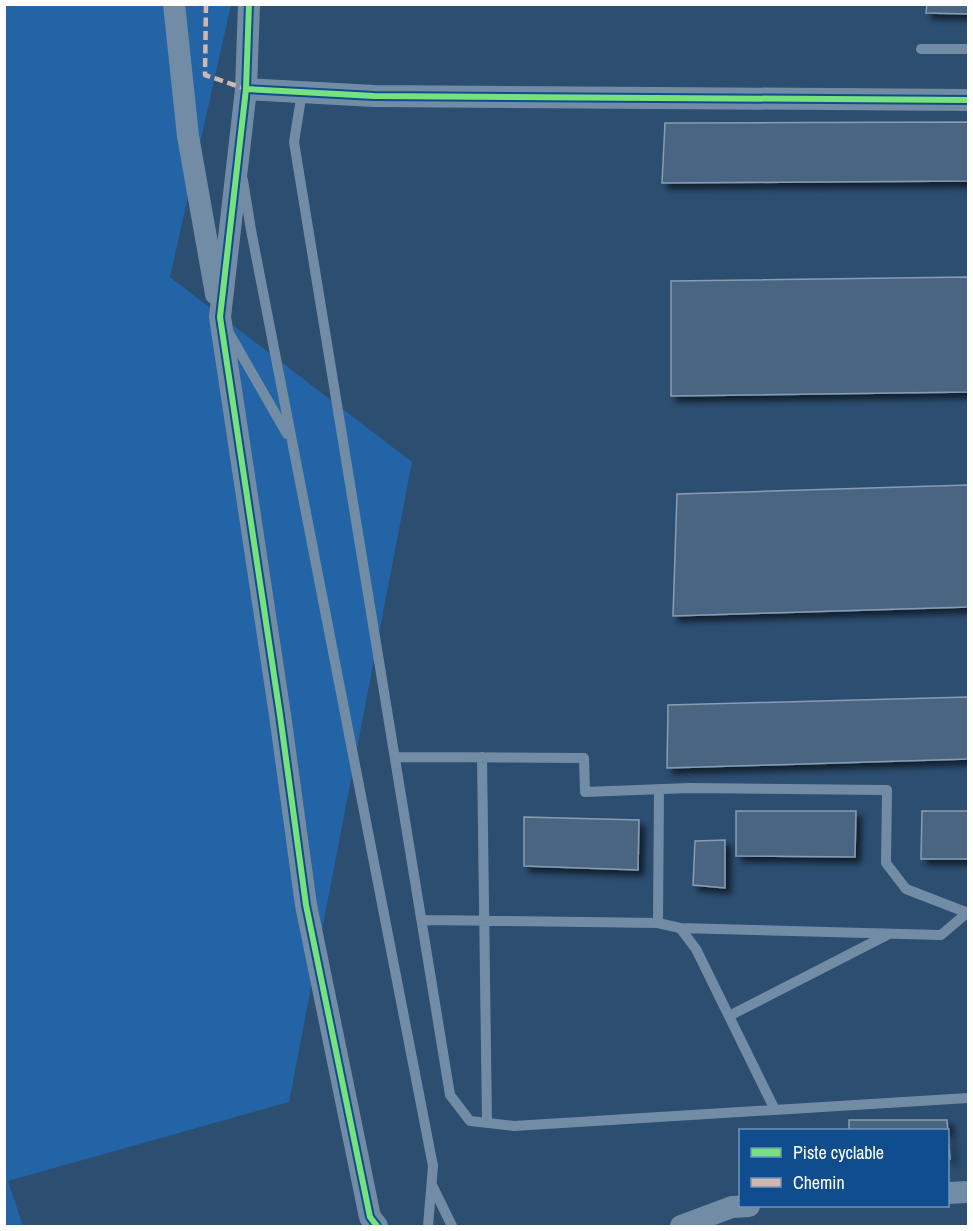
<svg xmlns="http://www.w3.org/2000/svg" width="973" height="1231" font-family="'Archivo Narrow',sans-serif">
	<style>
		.green { fill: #2264a6 }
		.building { fill: #496581; stroke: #889db3; stroke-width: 1.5; filter: url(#shadow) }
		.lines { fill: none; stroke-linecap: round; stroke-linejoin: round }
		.lane { stroke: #738ca5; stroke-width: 10 }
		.street { stroke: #738ca5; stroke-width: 22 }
		.quiet { stroke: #d1b7ad; stroke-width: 4.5; stroke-dasharray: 9 4.5; stroke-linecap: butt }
		.cycleway-casing { stroke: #0f4d8e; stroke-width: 10 }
		.cycleway { stroke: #77e17e; stroke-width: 6 }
	</style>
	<defs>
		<filter id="shadow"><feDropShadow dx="5.5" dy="5.5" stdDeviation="3" flood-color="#0009"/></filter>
	</defs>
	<rect width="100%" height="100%" fill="#2c4e71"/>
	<path class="green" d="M5,5H231L170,277L412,462L289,1102L8,1181L23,1226H5Z"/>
	<path class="building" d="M927,4H968V14L926,13Z
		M968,122V181L662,183L665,123Z
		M968,277V392L671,396V281Z
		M968,485V607L673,616L677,494Z
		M968,697V759L667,768L668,705Z
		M736,811H856L855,857L736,856Z
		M922,811H968V859H921Z
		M524,817L639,820L638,870L524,866Z
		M725,840V888L693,885L695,841Z
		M849,1120H947L950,1159H948V1130H849Z"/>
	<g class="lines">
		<path class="lane" d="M921,49H968
			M302,92L294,142L450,1095L470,1121L514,1126L968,1098
			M243,180L251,230L433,1166L428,1226
			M229,333L287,434
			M395,757L584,758L585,792L689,788L887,790L886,863L906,889L968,913
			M482,757L487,1123
			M422,920L658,923L680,928L941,935L967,913
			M658,923L659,789
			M680,928L696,949L775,1110
			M729,1016L889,934
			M432,1185L452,1226"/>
		<path class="street" d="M174,4L188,136L216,294
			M249,4L246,89L220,317L280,715L306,905L370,1217L377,1226
			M246,89L374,96L968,100
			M948,1193L968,1192
			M681,1226L732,1207L749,1206"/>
		<path class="quiet" d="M206,4L205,75L246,89"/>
		<defs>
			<path id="cycleway" d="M249,4L246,89L220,317L280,715L306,905L370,1217L377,1226
				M246,89L374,96L968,100"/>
		</defs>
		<use href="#cycleway" class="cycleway-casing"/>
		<use href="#cycleway" class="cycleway"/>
	</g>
	<rect width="973" height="1231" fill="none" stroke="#ffffff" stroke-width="12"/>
	<rect x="739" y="1129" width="210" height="78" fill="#0f4d8e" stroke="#6f94bb" stroke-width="1.5"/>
	<rect x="751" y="1148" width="30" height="9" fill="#77e17e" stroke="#6f94bb" stroke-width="1.5"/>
	<text x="793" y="1159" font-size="18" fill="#ffffff">Piste cyclable</text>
	<rect x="751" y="1178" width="30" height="9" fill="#d1b7ad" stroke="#6f94bb" stroke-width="1.5"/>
	<text x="793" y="1189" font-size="18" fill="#ffffff">Chemin</text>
</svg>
